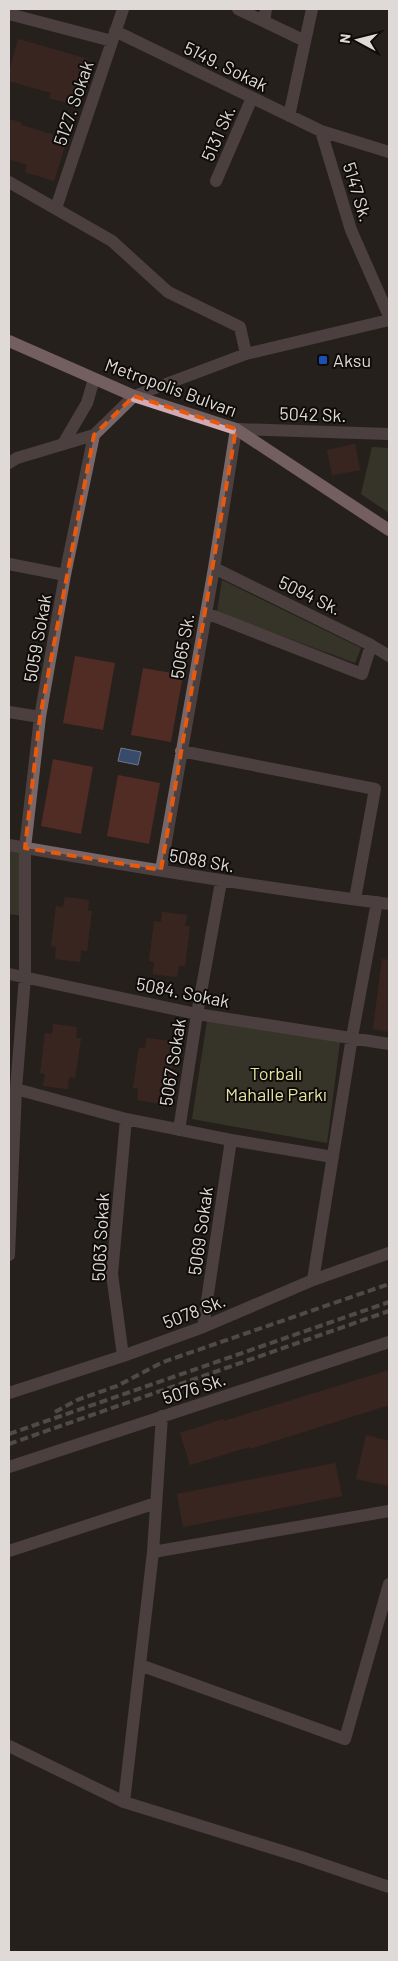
<svg xmlns="http://www.w3.org/2000/svg" width="398" height="1961" font-family="Barlow,sans-serif">
	<style>
		.green { fill: #4a4b35 }
		.water { fill: #394b6a; stroke: #6b768b }
		.building { fill: #512c25 }
		.lines { fill: none; stroke-linecap: round; stroke-linejoin: round }
		.minor { stroke: #796669; stroke-width: 12 }
		.major { stroke: #d3aab1; stroke-width: 12 }
		.rail { stroke: #837d7a; stroke-width: 4; stroke-dasharray: 8 4; stroke-linecap: butt }
		.marked { fill: none; stroke: #e8590c; stroke-width: 4; stroke-dasharray: 10 6; stroke-linejoin: round }
		.transit-dot { fill: #1a4fb4; stroke: #0e0b09; stroke-width: 2 }
		.labels { text-anchor: middle; dominant-baseline: central; stroke-width: 4; stroke-linejoin: round; paint-order: stroke }
		.street-label { font-size: 18px; fill: #dfdad8; stroke: #0e0b09 }
		.poi-label { font-size: 18px; fill: #dfdad8; stroke: #0e0b09; text-anchor: start }
		.park-label { font-size: 18px; fill: #e2e5a2; stroke: #0e0b09 }
	</style>
	<rect width="100%" height="100%" fill="#27211d"/>
	<path class="green" d="M372,447L389,448V513L361,494Z
		M222,580L361,648L355,663L217,612Z
		M9,847L25,848L24,916L9,914Z
		M207,1021L340,1042L327,1143L192,1119Z"/>
	<path class="water" d="M121,748L141,752L138,765L118,761Z"/>
	<path class="building" d="M18,39L88,59L76,105L49,98L51,93L9,81V72Z
		M9,119L22,123L21,125L67,139L54,181L25,172L27,165L9,159Z
		M355,444L360,470L332,475L327,450Z
		M75,656L115,663L103,730L63,723Z
		M143,668L183,675L171,742L131,735Z
		M53,759L93,767L81,834L41,826Z
		M118,775L160,783L149,844L107,836Z
		M65,897L89,900L88,911H92L87,951L81,950L80,962L55,959L56,947L51,946L56,906L63,907Z
		M162,912L187,915L185,926H190L185,966H179L177,977L153,974L154,962L149,961L154,921L161,922Z
		M382,959L389,960V1032L373,1029Z
		M53,1024L77,1027L76,1038H81L75,1078L69,1077L68,1089L43,1086L45,1074L40,1073L45,1033L52,1034Z
		M147,1038L171,1041L170,1052L174,1053L169,1093L163,1092L162,1104L137,1100L138,1088H133L139,1048H145Z
		M389,1370V1405L249,1449V1447L190,1465L180,1433L223,1419L224,1421Z
		M366,1435L389,1441V1486L356,1479Z
		M335,1463L342,1496L183,1527L177,1494Z"/>
	<g class="lines">
		<path class="minor" d="M238,9L305,41
			M9,14L112,41
			M264,21L266,9
			M115,31L321,131L389,152
			M289,116L312,9
			M321,131L351,230L389,316
			M216,181L252,98
			M9,182L112,241L168,292L240,327L246,354
			M56,208L123,9
			M63,444L87,403L94,379
			M9,463L17,458L94,435L134,396L246,354L389,320
			M9,564L65,575
			M214,568L371,645L389,656
			M206,613L362,674L371,645
			M9,712L40,717
			M181,751L375,789L355,899
			M9,845C135,867 262,888 389,904
			M161,870L214,568L236,429L389,434
			M9,974L197,1014L389,1044
			M16,1089L126,1119L231,1140L333,1157
			M179,1130L197,1014L221,882
			M9,1255L16,1089L25,977V848L40,717L65,575L94,435
			M313,1280L352,1037L377,902
			M203,1327L231,1140
			M123,1356L112,1274L126,1119
			M9,1393L123,1356L203,1327L313,1280L389,1253
			M9,1467L389,1342
			M9,1551L156,1503
			M153,1552L389,1511
			M140,1665L345,1739L389,1584
			M9,1746L124,1802L301,1857L389,1887
			M124,1802L153,1552L162,1416"/>
		<path class="major" d="M9,341L134,396L236,429L389,530"/>
		<path class="rail" d="M55,1412L77,1400L117,1386L163,1362L389,1284
			M9,1434L389,1302
			M9,1444L389,1311"/>
	</g>
	<path d="M0 0H398V1961H0ZM134,396L236,429L161,870L25,848L40,717L94,435Z" fill="#27211d" fill-opacity=".55" fill-rule="evenodd"/>
	<path class="marked" d="M134,396L236,429L161,870L25,848L40,717L94,435Z"/>
	<rect class="transit-dot" x="318" y="355" width="10" height="10" rx="2.5"/>
	<g class="labels">
		<g class="street-label">
			<text transform="translate(226 66) rotate(26)">5149. Sokak</text>
			<text transform="translate(73 103) rotate(-71)">5127. Sokak</text>
			<text transform="translate(218 133) rotate(-66)">5131 Sk.</text>
			<text transform="translate(358 192) rotate(73)">5147 Sk.</text>
			<text transform="translate(171 387) rotate(20)">Metropolis Bulvarı</text>
			<text transform="translate(313 414) rotate(2)">5042 Sk.</text>
			<text transform="translate(310 595) rotate(26)">5094 Sk.</text>
			<text transform="translate(37 638) rotate(-80)">5059 Sokak</text>
			<text transform="translate(182 646) rotate(-80)">5065 Sk.</text>
			<text transform="translate(202 860) rotate(10)">5088 Sk.</text>
			<text transform="translate(183 992) rotate(11)">5084. Sokak</text>
			<text transform="translate(172 1062) rotate(-81)">5067 Sokak</text>
			<text transform="translate(200 1231) rotate(-82)">5069 Sokak</text>
			<text transform="translate(100 1237) rotate(-87)">5063 Sokak</text>
			<text transform="translate(194 1311) rotate(-21)">5078 Sk.</text>
			<text transform="translate(194 1388) rotate(-18)">5076 Sk.</text>
		</g>
		<g class="poi-label">
			<text x="333" y="360">Aksu</text>
		</g>
		<g class="park-label">
			<text x="276" y="1073">Torbalı<tspan x="276" dy="21">Mahalle Parkı</tspan></text>
		</g>
	</g>
	<rect width="398" height="1961" fill="none" stroke="#dfdad8" stroke-width="20"/>
	<g transform="translate(358 40) rotate(277)" stroke="#0e0b09" stroke-width="4" paint-order="stroke">
	<path d="M0-4L9 19L0 12L-9 19Z" fill="#dfdad8"/>
	<text y="-8" font-size="14" font-weight="bold" text-anchor="middle" fill="#dfdad8">N</text>
	</g>
</svg>
